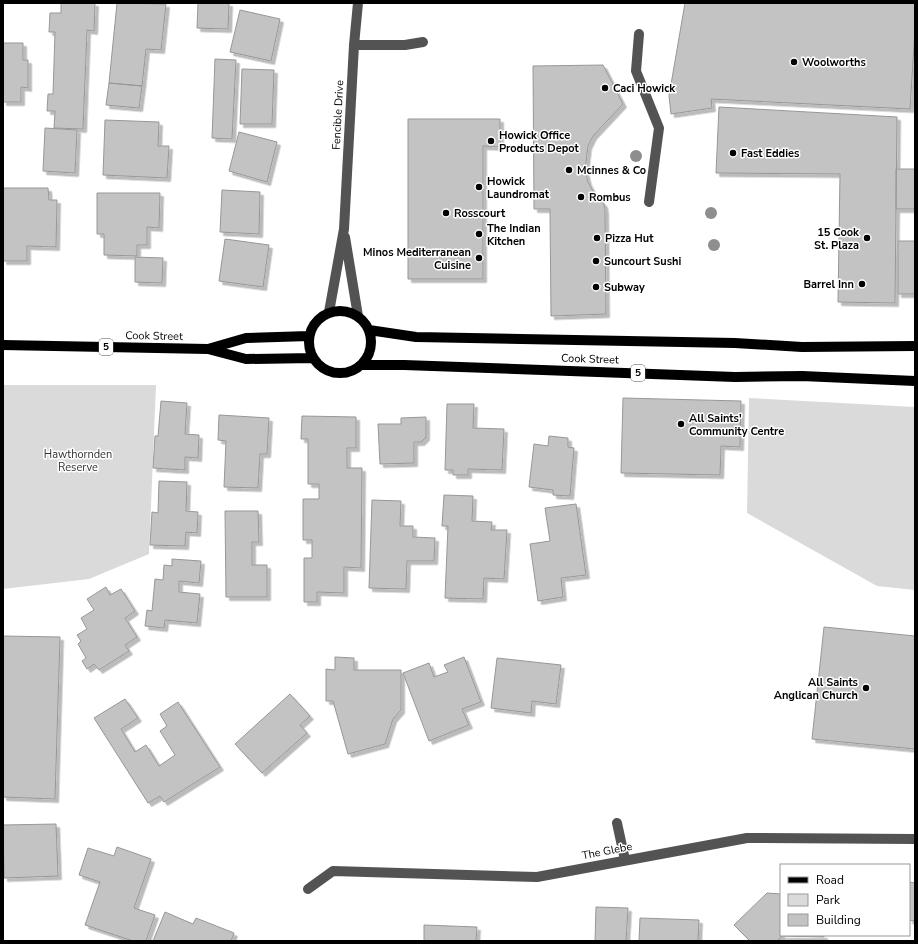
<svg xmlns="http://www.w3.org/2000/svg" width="918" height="944" font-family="'Nunito Sans',sans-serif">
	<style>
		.green { fill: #dadada }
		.building { fill: #c3c3c3; stroke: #979797; filter: url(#shadow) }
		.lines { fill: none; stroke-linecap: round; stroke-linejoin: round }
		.minor { stroke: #535353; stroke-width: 10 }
		.major { stroke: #000; stroke-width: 10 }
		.tree { fill: #8e8e8e }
		.poi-dot { fill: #000; stroke: #fff; stroke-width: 1.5 }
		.labels { text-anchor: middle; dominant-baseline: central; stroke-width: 3; stroke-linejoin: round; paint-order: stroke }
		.shield { fill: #fff; stroke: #4c4c4c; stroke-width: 1 }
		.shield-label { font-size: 10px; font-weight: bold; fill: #000 }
		.poi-label { font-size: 11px; font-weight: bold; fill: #000; stroke: #fff; text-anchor: start }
		.street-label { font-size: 11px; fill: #000; stroke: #fff }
		.park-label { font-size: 11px; fill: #313131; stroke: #fff }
	</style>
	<defs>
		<filter id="shadow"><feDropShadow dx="3.5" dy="3.5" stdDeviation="0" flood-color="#0004"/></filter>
	</defs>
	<rect width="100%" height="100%" fill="#fff"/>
	<path class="green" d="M3,385H156L149,554L89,579L3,589Z
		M749,398L915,407V590L877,586L747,513Z"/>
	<path class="building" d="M61,3H95L94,31L87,30L83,129L54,128L55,111H47L48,94H53L55,32H49L50,13H61Z
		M117,3L166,4L161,50L146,49L142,86L109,83Z
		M198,3H229L228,29L197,28Z
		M685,3H915V29L910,109L711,99L712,108L671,114L669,96Z
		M240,10L280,19L271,61L230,52Z
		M3,43H23V60H28V88L21,87V102H3Z
		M215,59L236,60L232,139L212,138Z
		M603,65L623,104L593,136L588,146L585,170L588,182L594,193L604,204L605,210L606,314L551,316L550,209H534L533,66Z
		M242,69L274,70L272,124H240Z
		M109,83L142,86L139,108L106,105Z
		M719,107L897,117L895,303L838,302L840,174L716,173Z
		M408,119H500V147L483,146V279H408Z
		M105,120L159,122L158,146H169L167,178L103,175Z
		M45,128L77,130L75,173L43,171Z
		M239,132L277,142L267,182L229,171Z
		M896,169H915V209H896Z
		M3,188H48L49,200H57L56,247L27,246V261H3Z
		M222,190L260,192L259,234L220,232Z
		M97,193H160L159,228L147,227V245H137V256L104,255V234H97Z
		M225,239L269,245L263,287L219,281Z
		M898,241H915V294H898Z
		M135,257L163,258L162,283L135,282Z
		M623,398L741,401L740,447L721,446L720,475L621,473Z
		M161,401L187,403L185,434L199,435L198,458L185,457V470L153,468L155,436H158Z
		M447,404H474L473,428L504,429L502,470L468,469V475H453V470H445Z
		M219,415L269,418L267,454H260L258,488L224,487L226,441L218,440Z
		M302,416L356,417V448H347V468H362L361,568L344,567V593L317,592V602H304V558H312V540H303V499H319V484H308V439H301Z
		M426,417V437L421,442H414V463L380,464L378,424H401V418Z
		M549,436L568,438V447L574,448L570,496L553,495V490L529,487L534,444L548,446Z
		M159,481L187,482L186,511L198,512L197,533L186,532L185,546L150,545L152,512L158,513Z
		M444,495L473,496L472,521L492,522L491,530H507L504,579L484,578L483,599L445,598L448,526H442Z
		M372,500L401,501L400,526H413V537L435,538L434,561H407L406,589L369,588Z
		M576,504L586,575L561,578L563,597L538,601L530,544L550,541L545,508Z
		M225,511H258L259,542H252V565H267V597H226Z
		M172,559L201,561L199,583L179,581V592L200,594L197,623L165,620L164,628L145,626L147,610L152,611L155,579L163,580L164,565L172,566Z
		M106,587L110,595L121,589L135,611L125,618L137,637L125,645L129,651L99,670L94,664L87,669L82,661L86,658L78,644L81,641L77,635L87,629L81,618L94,610L87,599Z
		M824,627L915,636V749L812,739Z
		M3,636L60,637L55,799L3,797Z
		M335,657L354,658V670H401V710L393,719L385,744L348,754L333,701H326V669L335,670Z
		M464,657L481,702L462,709L469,725L429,741L403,673L429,663L434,677L448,672L444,665Z
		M497,658L561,665L556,704L532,701L531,713L491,708Z
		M290,694L310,716L300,725L307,733L262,773L235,744Z
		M125,699L138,718L121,729L135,752L146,745L159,766L175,755L160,731L167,726L160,714L178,702L220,767L164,802L160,796L148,803L94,718Z
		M56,824L58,876L4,878L3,825Z
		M117,847L151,859L134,908L155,915L146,941H133L85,925L100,882L79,875L88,848L114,856Z
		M909,882L915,883V921L909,920Z
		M767,893L781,894V935H824V937L782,936L777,941H750L734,925Z
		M596,907L628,908L626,941H595Z
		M165,912L193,924L196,918L234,933L231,941H153Z
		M640,918L699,920L698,941H639Z
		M424,925L477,927L476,941H424Z"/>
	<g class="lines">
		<path class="minor" d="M639,34L636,71L659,128L649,202
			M354,45H405L423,42
			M345,237L358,316
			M329,312L344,229L354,45L358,3
			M617,823L625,860
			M308,889L333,871L537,877L747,838L915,839"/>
		<path class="major" d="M309 342a31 31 0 1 1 62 0a31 31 0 1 1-62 0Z
			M369,330L416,337L735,343L802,347L915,346
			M3,345L208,349L246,359L313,358
			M208,349L246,338L309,336
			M361,365H404L735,377L802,376L915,381"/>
	</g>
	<g class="tree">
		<circle cx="636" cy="156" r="6"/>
		<circle cx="711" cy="213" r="6"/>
		<circle cx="714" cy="245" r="6"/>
	</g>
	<g class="poi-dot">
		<circle cx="794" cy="62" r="4"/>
		<circle cx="605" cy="88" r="4"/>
		<circle cx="491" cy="141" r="4"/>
		<circle cx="733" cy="153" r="4"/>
		<circle cx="569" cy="170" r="4"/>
		<circle cx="479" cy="187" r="4"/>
		<circle cx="581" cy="197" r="4"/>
		<circle cx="446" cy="213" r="4"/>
		<circle cx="479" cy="234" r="4"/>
		<circle cx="597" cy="238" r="4"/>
		<circle cx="867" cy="238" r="4"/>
		<circle cx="479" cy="258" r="4"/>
		<circle cx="596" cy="261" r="4"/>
		<circle cx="862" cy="284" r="4"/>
		<circle cx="596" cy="287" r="4"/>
		<circle cx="681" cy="424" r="4"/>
		<circle cx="866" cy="688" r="4"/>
	</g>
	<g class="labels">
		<g class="shield">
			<rect x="99" y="339" width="14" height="16" rx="3"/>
			<rect x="631" y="365" width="14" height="16" rx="3"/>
		</g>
		<g class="shield-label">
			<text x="106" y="347">5</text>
			<text x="638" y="373">5</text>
		</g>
		<g class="poi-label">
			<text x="802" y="62">Woolworths</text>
			<text x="613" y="88">Caci Howick</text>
			<text x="499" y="135">Howick Office<tspan x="499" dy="13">Products Depot</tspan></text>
			<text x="741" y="153">Fast Eddies</text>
			<text x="577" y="170">Mcinnes &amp; Co</text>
			<text x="487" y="181">Howick<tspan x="487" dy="13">Laundromat</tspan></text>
			<text x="589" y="197">Rombus</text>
			<text x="454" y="213">Rosscourt</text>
			<text x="487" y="228">The Indian<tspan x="487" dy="13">Kitchen</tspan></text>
			<text x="859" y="232" text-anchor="end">15 Cook<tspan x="859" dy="13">St. Plaza</tspan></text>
			<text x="605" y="238">Pizza Hut</text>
			<text x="471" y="252" text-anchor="end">Minos Mediterranean<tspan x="471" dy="13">Cuisine</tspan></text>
			<text x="604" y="261">Suncourt Sushi</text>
			<text x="854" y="284" text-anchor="end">Barrel Inn</text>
			<text x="604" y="287">Subway</text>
			<text x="689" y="418">All Saints'<tspan x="689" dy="13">Community Centre</tspan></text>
			<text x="858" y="682" text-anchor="end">All Saints<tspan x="858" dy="13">Anglican Church</tspan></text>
		</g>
		<g class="street-label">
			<text transform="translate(338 115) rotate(-87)">Fencible Drive</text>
			<text transform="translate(154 336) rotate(1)">Cook Street</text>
			<text transform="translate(590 359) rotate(2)">Cook Street</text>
			<text transform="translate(607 851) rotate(-11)">The Glebe</text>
		</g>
		<g class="park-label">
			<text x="78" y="454">Hawthornden<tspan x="78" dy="13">Reserve</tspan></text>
		</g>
	</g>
	<rect width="918" height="944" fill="none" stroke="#000000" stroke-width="8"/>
	<rect x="780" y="864" width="130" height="72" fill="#ffffff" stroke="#999999"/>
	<rect x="788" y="877" width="20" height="6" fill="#000000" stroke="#999999"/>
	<text x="816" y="884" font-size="12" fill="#000000">Road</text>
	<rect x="788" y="894" width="20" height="12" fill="#dadada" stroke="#999999"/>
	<text x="816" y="904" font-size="12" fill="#000000">Park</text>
	<rect x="788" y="914" width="20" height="12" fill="#c3c3c3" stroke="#999999"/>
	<text x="816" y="924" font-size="12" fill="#000000">Building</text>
</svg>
